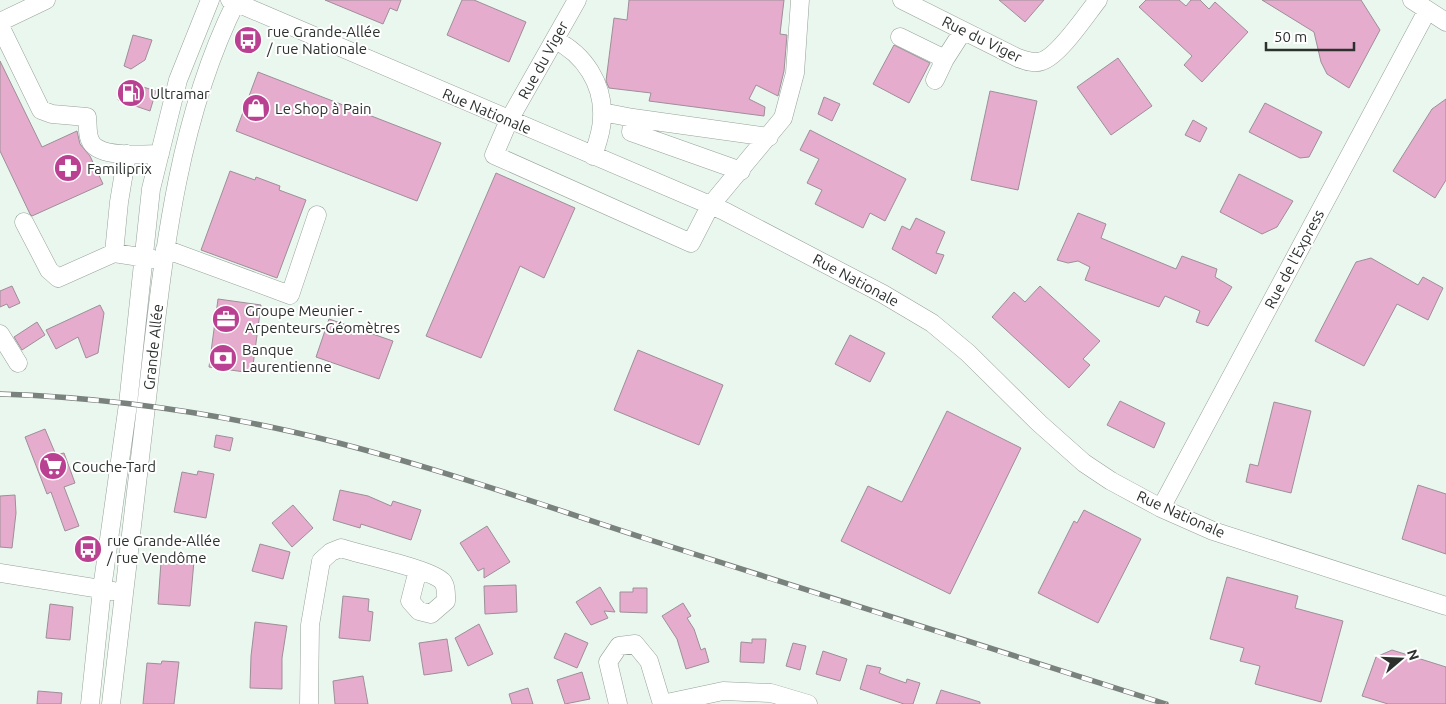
<svg xmlns="http://www.w3.org/2000/svg" width="1446" height="704" font-family="Ubuntu,sans-serif">
	<style>
		.building { fill: #e5accd; stroke: #9d8f97 }
		.lines { fill: none; stroke-linecap: round; stroke-linejoin: round }
		.minor-casing { stroke: #96a299; stroke-width: 19 }
		.minor { stroke: #fff; stroke-width: 18 }
		.rail-casing { stroke: #7a827d; stroke-width: 5.5 }
		.rail { stroke: #fff; stroke-width: 4; stroke-dasharray: 11; stroke-linecap: butt }
		.labels { text-anchor: middle; dominant-baseline: central; stroke-width: 4; stroke-linejoin: round; paint-order: stroke }
		.poi-label { font-size: 15px; fill: #2c312e; stroke: #fff; text-anchor: start }
		.street-label { font-size: 15px; fill: #2c312e; stroke: #fff }
	</style>
	<rect width="100%" height="100%" fill="#eaf7ee"/>
	<path class="building" d="M325,0H401L397,11L390,8L383,24Z
		M462,0H474L526,22L509,62L447,35Z
		M629,0H784L780,34L787,35L784,71L778,96L756,85L749,99L765,107L764,116L649,101L651,93L609,88L606,81L614,18L627,20Z
		M999,0H1044L1025,22Z
		M1146,0H1179L1186,6L1191,0H1200L1209,9L1215,2L1248,32L1202,82L1184,65L1192,56L1139,7Z
		M1262,0H1361L1380,30L1349,88L1327,74L1321,62L1314,32Z
		M133,35L152,40L145,60L131,69L124,66Z
		M894,45L930,63L909,103L873,84Z
		M1118,58L1152,106L1111,135L1077,87Z
		M0,61L42,147L77,131L80,144L90,156L103,184L32,216L30,214L0,151Z
		M258,72L441,143L417,201L236,131Z
		M124,81L156,91L150,111L118,100Z
		M990,91L1037,101L1018,190L971,180Z
		M824,97L840,104L832,121L818,114Z
		M1446,99V180L1435,198L1393,171L1432,109Z
		M1265,103L1322,132L1309,157L1300,158L1249,132Z
		M1193,120L1207,128L1200,142L1185,135Z
		M810,130L906,179L885,221L870,213L863,228L815,204L822,190L807,183L819,159L800,150Z
		M230,171L255,180L256,177L280,186L279,190L306,200L277,278L201,250Z
		M496,173L575,208L544,278L520,266L481,358L426,336Z
		M1239,174L1293,201L1277,227L1262,234L1220,212Z
		M1078,213L1106,224L1101,238L1176,269L1182,256L1217,269L1215,277L1232,287L1208,326L1196,322L1200,311L1165,296L1159,307L1085,280L1090,267L1078,261L1068,263L1057,260Z
		M916,218L945,232L936,253L944,255L936,274L892,249L902,226L910,230Z
		M1371,258L1418,285L1423,277L1443,288L1428,320L1397,304L1364,366L1315,341L1356,262Z
		M12,286L20,303L9,308L7,304L0,307V291Z
		M1040,286L1100,341L1083,359L1090,365L1069,388L992,317L1014,292L1025,302Z
		M218,299L261,305L252,373L209,367Z
		M100,305L104,313L98,353L86,358L78,337L56,349L46,330Z
		M329,319L393,341L379,379L316,357Z
		M37,322L45,335L22,350L14,337Z
		M850,335L885,353L870,382L835,364Z
		M638,350L723,385L699,445L614,410Z
		M1120,401L1165,423L1154,448L1107,425Z
		M1274,402L1311,411L1291,493L1246,482L1250,464L1258,466Z
		M947,411L1021,448L950,594L841,541L868,486L902,502Z
		M45,429L56,455L64,453L75,483L64,487L79,526L65,531L51,492L47,494L25,437Z
		M216,435L233,438L230,451L214,447Z
		M198,471L214,474L206,518L174,512L182,472L197,475Z
		M1418,485L1446,494V554L1402,539Z
		M340,490L368,496L391,506L393,501L421,510L411,540L361,524L360,528L333,520Z
		M15,495L16,513L12,548L0,547V496Z
		M293,505L313,528L292,547L272,523Z
		M1084,510L1141,539L1098,623L1038,593L1074,521L1077,523Z
		M487,526L510,562L484,578V568L478,571L460,543Z
		M260,544L290,552L283,579L252,571Z
		M177,560L194,561L190,606L158,604L161,562L177,564Z
		M1227,577L1298,596L1295,608L1343,621L1321,702L1255,684L1260,666L1240,661L1244,648L1210,639Z
		M516,585L517,612L485,614L484,586Z
		M600,587L615,612L604,611L608,618L591,625L576,602Z
		M633,588H647V613L620,612V592H633Z
		M343,596L369,599L368,611L373,612L370,641L339,638Z
		M683,603L691,616L687,618L694,629L701,650L705,648L709,662L686,669L677,639L662,616Z
		M50,604L73,607L70,640L46,638Z
		M255,622L287,626L282,658V689L250,688L251,656Z
		M479,624L493,654L468,666L455,638Z
		M565,633L588,643L577,668L554,658Z
		M447,639L452,671L424,675L419,643Z
		M752,639H766L764,663L740,662L741,642L752,643Z
		M793,643L806,646L800,670L786,666Z
		M1392,650L1446,667V704H1388L1362,696L1376,657Z
		M823,651L847,659L840,681L816,674Z
		M162,661L179,662L174,704H143L147,663L161,664Z
		M867,665L881,668L879,673L889,677L906,683L907,679L920,683L913,704H904L860,689Z
		M582,672L590,699L565,704L557,680Z
		M363,676L368,704H335L333,681Z
		M528,688L533,704H512L509,694Z
		M941,690L980,702V704H936Z
		M38,691L62,693L61,704H37Z"/>
	<g class="lines">
		<defs>
			<path id="minor" d="M230,0L724,211L883,294L932,323L968,353L1039,423L1084,463L1111,481L1161,508L1213,531L1446,606
				M577,0L509,120L494,155L691,243L710,206L783,118L795,73L800,0
				M902,0L1018,58C1026,61 1034,64 1042,61C1059,56 1086,15 1098,0
				M1412,0L1446,22
				M0,22L46,0
				M0,26L41,110L52,114L87,117C88,124 87,134 90,140C97,159 143,154 160,154
				M900,37L945,59L963,31
				M555,40C584,54 604,84 602,118C602,131 597,144 593,156
				M935,80L945,59
				M602,112L633,118L631,132L741,171
				M633,118L769,137
				M127,154L119,202L114,253L153,259
				M24,222L49,270L58,278L114,253
				M165,249L290,295L317,215
				M0,334L18,363
				M1161,508L1427,11
				M0,573L113,591
				M90,704L102,589L128,404L151,189L178,80L210,0
				M111,704C122,605 135,506 146,407C162,271 174,125 237,0
				M309,704L310,625L321,561L331,552L341,548C360,555 433,569 443,582C447,588 446,595 446,601L431,614L419,611L410,601L418,570
				M618,704L608,662L619,646L635,644L649,661L662,704
				M662,704L723,691L771,693L808,704"/>
		</defs>
		<use href="#minor" class="minor-casing"/>
		<use href="#minor" class="minor"/>
		<defs>
			<path id="rail" d="M0,394C97,397 194,410 289,431C409,458 527,500 644,538C818,594 992,649 1166,704"/>
		</defs>
		<use href="#rail" class="rail-casing"/>
		<use href="#rail" class="rail"/>
	</g>
	<defs>
		<symbol id="bus-disc" viewBox="-11 -11 22 22"><circle r="9.5" fill="#ba4092" stroke="#fff"/><path d="M-5-6H5V4H4V6H2V4H-2V6H-4V4H-5ZM-3.5-4V0h7V-4ZM-3.5 1.2v1.5H-2V1.2ZM2 1.2v1.5H3.5V1.2Z" fill="#fff"/></symbol>
		<symbol id="fuel-disc" viewBox="-11 -11 22 22"><circle r="9.5" fill="#ba4092" stroke="#fff"/><path d="M-5.5-6h7V0h2V4h1.3V-2.5L3-4.5l.8-.8L6-3V5H2.5V1h-1V6h-7ZM-4.2-4.7v3.2H.2V-4.7Z" fill="#fff"/></symbol>
		<symbol id="shop-disc" viewBox="-11 -11 22 22"><circle r="9.5" fill="#ba4092" stroke="#fff"/><path d="M-5-2.5h2.3a2.7 3.5 0 0 1 5.4 0H5L5.5 6h-11ZM-1.5-2.5h3a1.5 2.3 0 0 0-3 0Z" fill="#fff"/></symbol>
		<symbol id="pharmacy-disc" viewBox="-11 -11 22 22"><circle r="9.5" fill="#ba4092" stroke="#fff"/><path d="M-2-6h4v4h4v4h-4v4h-4v-4h-4v-4h4Z" fill="#fff"/></symbol>
		<symbol id="office-disc" viewBox="-11 -11 22 22"><circle r="9.5" fill="#ba4092" stroke="#fff"/><path d="M-6-3h4V-5.5h4V-3h4V5H-6ZM-1-4.5V-3h2v-1.5ZM-6 0V1H6V0Z" fill="#fff"/></symbol>
		<symbol id="bank-disc" viewBox="-11 -11 22 22"><circle r="9.5" fill="#ba4092" stroke="#fff"/><path d="M-6-4H6V4H-6ZM0-2.3a2.3 2.3 0 1 0 0 4.6a2.3 2.3 0 1 0 0-4.6Z" fill="#fff"/></symbol>
		<symbol id="supermarket-disc" viewBox="-11 -11 22 22"><circle r="9.5" fill="#ba4092" stroke="#fff"/><path d="M-6-5.5h2.5l.6 2H6L4.5 2H-2.5L-4.4-4H-6ZM-1.5 3.2a1.3 1.3 0 1 0 .1 0ZM3 3.2a1.3 1.3 0 1 0 .1 0Z" fill="#fff"/></symbol>
	</defs>
	<g fill-rule="evenodd">
		<use href="#bus-disc" x="232" y="24" width="32" height="32"/>
		<use href="#fuel-disc" x="115" y="77" width="32" height="32"/>
		<use href="#shop-disc" x="240" y="92" width="32" height="32"/>
		<use href="#pharmacy-disc" x="52" y="152" width="32" height="32"/>
		<use href="#office-disc" x="210" y="303" width="32" height="32"/>
		<use href="#bank-disc" x="207" y="342" width="32" height="32"/>
		<use href="#supermarket-disc" x="37" y="450" width="32" height="32"/>
		<use href="#bus-disc" x="72" y="533" width="32" height="32"/>
	</g>
	<g class="labels">
		<g class="poi-label">
			<text x="267" y="31">rue Grande-Allée<tspan x="267" dy="17">/ rue Nationale</tspan></text>
			<text x="150" y="93">Ultramar</text>
			<text x="275" y="108">Le Shop à Pain</text>
			<text x="87" y="168">Familiprix</text>
			<text x="245" y="310">Groupe Meunier -<tspan x="245" dy="17">Arpenteurs-Géomètres</tspan></text>
			<text x="242" y="349">Banque<tspan x="242" dy="17">Laurentienne</tspan></text>
			<text x="72" y="466">Couche-Tard</text>
			<text x="107" y="540">rue Grande-Allée<tspan x="107" dy="17">/ rue Vendôme</tspan></text>
		</g>
		<g class="street-label">
			<text transform="translate(982 39) rotate(26)">Rue du Viger</text>
			<text transform="translate(543 60) rotate(-61)">Rue du Viger</text>
			<text transform="translate(487 111) rotate(23)">Rue Nationale</text>
			<text transform="translate(1294 259) rotate(-62)">Rue de l'Express</text>
			<text transform="translate(856 280) rotate(28)">Rue Nationale</text>
			<text transform="translate(153 347) rotate(-84)">Grande Allée</text>
			<text transform="translate(1181 514) rotate(24)">Rue Nationale</text>
		</g>
	</g>
	<g transform="translate(1401 659) rotate(71)" stroke="#ffffff" stroke-width="4" paint-order="stroke">
	<path d="M0-4L9 19L0 12L-9 19Z" fill="#2c312e"/>
	<text y="-8" font-size="14" font-weight="bold" text-anchor="middle" fill="#2c312e">N</text>
	</g>
	<path d="M1266 42v8h88v-8" fill="none" stroke="#2c312e" stroke-width="2.5"/>
	<text x="1274" y="42" font-size="15" fill="#2c312e" stroke="#ffffff" stroke-width="4" paint-order="stroke">50 m</text>
</svg>
